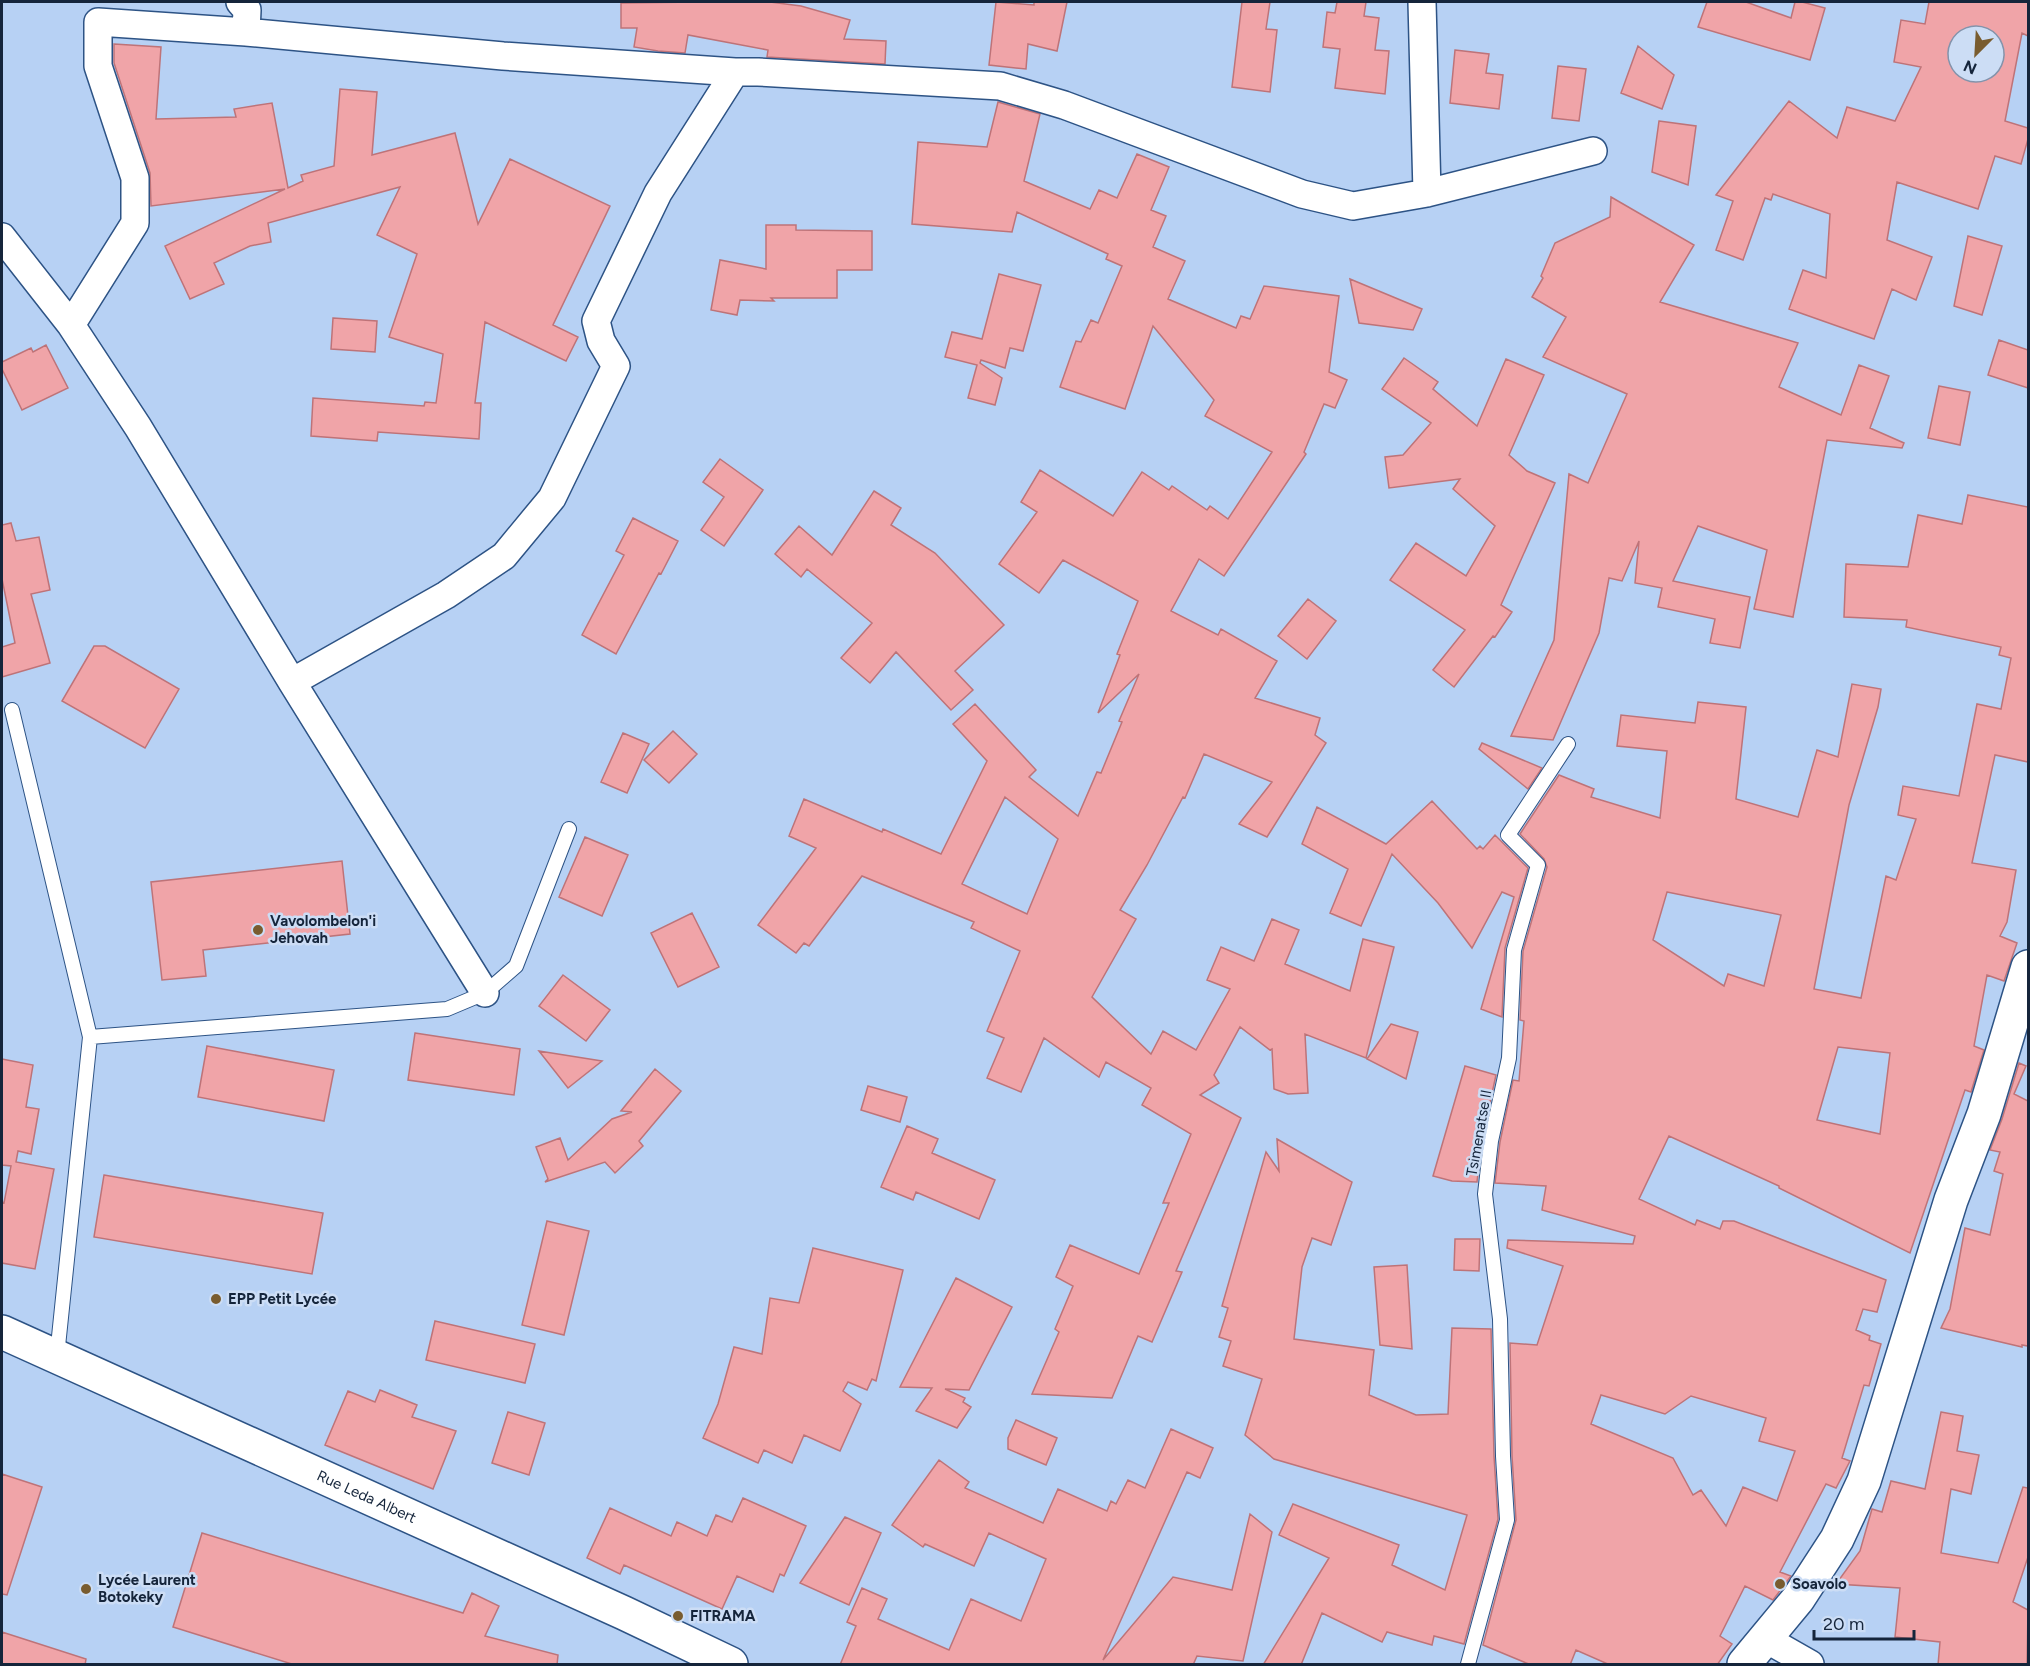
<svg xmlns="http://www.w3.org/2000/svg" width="2030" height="1666" font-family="Figtree,sans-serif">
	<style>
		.building { fill: #f0a4a8; stroke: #be7378; stroke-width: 1.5; fill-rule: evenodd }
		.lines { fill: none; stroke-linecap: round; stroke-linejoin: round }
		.service-casing { stroke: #2d5385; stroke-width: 16 }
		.minor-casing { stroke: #2d5385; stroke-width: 30 }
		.tertiary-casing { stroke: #2d5385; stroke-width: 36 }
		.service { stroke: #fff; stroke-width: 14 }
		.minor { stroke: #fff; stroke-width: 27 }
		.tertiary { stroke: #fff; stroke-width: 33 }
		.poi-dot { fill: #795c2f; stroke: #ccddf5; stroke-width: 2 }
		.labels { text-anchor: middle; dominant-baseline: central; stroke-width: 5; stroke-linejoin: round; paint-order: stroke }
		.poi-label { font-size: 15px; font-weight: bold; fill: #15253b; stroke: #ccddf5; text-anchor: start }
		.street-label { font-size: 15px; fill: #15253b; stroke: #ccddf5 }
	</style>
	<rect width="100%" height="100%" fill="#b7d1f4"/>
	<path class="building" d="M698,2H770L801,6L850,20L844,39L886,41L885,64L767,57L768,50L688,35L685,53L658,51L634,47L637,28H621V3Z
		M996,2L1034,5V2H1067L1057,51L1028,44L1026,69L989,65Z
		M1242,2H1270L1266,29L1277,30L1270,92L1232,87Z
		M1337,2H1366L1364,16L1379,18L1375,50L1389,51L1385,94L1335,88L1340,49L1323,47L1327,12L1335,13Z
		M1707,2H1746L1791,18L1795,2H1802L1825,8L1810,60L1698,27Z
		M1929,2H2028V36L2022,33L2005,121L2028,128V139L2021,164L1995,156L1978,209L1897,182L1887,240L1932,257L1916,300L1892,289L1874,339L1789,309L1803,270L1826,278L1830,214L1773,194L1771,200L1765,198L1743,260L1716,250L1733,201L1716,195L1789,101L1837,138L1847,107L1895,121L1921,67L1894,62L1901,20L1925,24ZM1958,36H1994V72H1958Z
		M114,44L161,47L156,119L236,117L234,109L272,103L288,188L303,181L301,175L334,166L340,89L377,92L372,155L455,133L478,224L510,159L610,206L553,325L578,337L566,361L485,322L475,403H481L479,439L378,432L377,441L311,436L313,398L424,406L425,402L436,403L443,354L389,337L417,254L377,235L400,187L268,223L271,242L250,246L214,263L224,284L190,299L165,246L285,189L151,206L150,173L114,63Z
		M1638,46L1674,75L1662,109L1621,93Z
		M1455,50L1489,54L1486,73L1503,75L1499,109L1450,103Z
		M1558,66L1586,69L1579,121L1552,118Z
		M998,102L1040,114L1024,181L1090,209L1099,190L1117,198L1137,154L1169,167L1151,210L1166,216L1153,247L1185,261L1168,299L1236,328L1241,316L1250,319L1264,286L1339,296L1329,372L1347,380L1335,408L1324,404L1304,452L1306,454L1224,576L1199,559L1171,611L1218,635L1221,629L1277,661L1255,698L1320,718L1315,735L1326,743L1267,837L1239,824L1272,782L1204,754L1185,798L1183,797L1147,865L1120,910L1136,919L1092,997L1151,1054L1163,1031L1196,1050L1230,989L1207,980L1221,947L1254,961L1272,919L1299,930L1285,964L1350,991L1363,939L1394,947L1366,1058L1305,1034L1308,1093L1288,1094L1274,1089L1272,1049L1270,1050L1240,1027L1214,1075L1219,1083L1200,1095L1241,1118L1176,1271L1182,1272L1152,1342L1138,1336L1112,1398L1032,1394L1059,1332L1055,1329L1073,1286L1056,1277L1070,1245L1139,1274L1169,1203H1163L1191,1134L1142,1105L1151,1088L1106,1062L1099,1077L1044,1038L1021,1092L987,1078L1004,1038L987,1031L1020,951L971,928L974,922L862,876L809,946L804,943L796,953L758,925L816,848L789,836L804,799L882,832L883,829L941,854L987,761L953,724L975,704L1036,770L1029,777L1078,816L1097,772L1101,773L1122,722L1119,721L1139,674L1098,713L1120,655L1117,654L1138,601L1063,560L1039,593L999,564L1037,512L1021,502L1040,470L1113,516L1142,472L1169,490L1172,486L1207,510L1210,506L1228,519L1272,452L1205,416L1214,400L1153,326L1125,409L1060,387L1076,341L1081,342L1091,320L1098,323L1122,266L1106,259L1108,254L1017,212L1012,232L912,224L918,142L987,147ZM1005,797L1058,839L1027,914L962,884Z
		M1659,121L1696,126L1688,185L1652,172Z
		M1611,197L1694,245L1660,302L1798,343L1779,387L1841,415L1859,365L1889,376L1870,428L1904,443L1902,448L1827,440L1793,617L1754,609L1767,550L1698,526L1673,581L1750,597L1740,648L1710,643L1715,619L1658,607L1662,588L1635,583L1639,541L1622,581L1609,578L1599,633L1553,740L1511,736L1554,640L1569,474L1588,483L1627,394L1543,357L1566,317L1532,297L1543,278L1541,276L1555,243L1610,217Z
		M766,225H796V230L872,231V270H837V298H771L774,301L740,300L737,315L711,310L720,260L766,269Z
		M1968,236L2002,246L1982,315L1954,306Z
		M999,274L1041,285L1023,351L1010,348L1005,368L981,360L980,363L1002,378L995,405L968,398L977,365L945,357L952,332L982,339Z
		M1350,279L1422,309L1413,330L1359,323Z
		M333,318L377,321L375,352L331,349Z
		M1999,340L2028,350V388L1988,375Z
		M46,345L68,388L22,410L2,369V362L31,348L33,352Z
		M1404,358L1438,382L1433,389L1477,426L1506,359L1544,375L1509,455L1527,471L1555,483L1501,605L1512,612L1495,637L1493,636L1454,687L1433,670L1465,630L1390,580L1416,543L1466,576L1495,526L1453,489L1460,479L1389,488L1385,457L1403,455L1431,423L1382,389Z
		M1939,386L1970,392L1960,445L1928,438Z
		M720,459L763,490L724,546L701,530L724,497L703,482Z
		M874,491L901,508L891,525L935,553L1004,625L955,671L973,690L951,710L896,652L870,683L841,658L872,623L807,569L801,577L775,554L799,526L832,555Z
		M1968,495L2028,507V762L1995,755L1972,863L2016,870L2007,922L2000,936L2017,943L2004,981L1987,975L1974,1046L1984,1050L1971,1092L1965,1090L1910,1253L1779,1188V1186L1669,1136L1639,1199L1695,1225L1697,1220L1720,1229L1723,1221H1734L1886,1280L1877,1312L1863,1309L1856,1330L1870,1336L1869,1340L1881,1344L1869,1386L1864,1385L1842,1458L1850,1461L1836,1488L1826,1484L1780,1572L1791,1576L1773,1600L1745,1586L1720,1636L1732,1644L1717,1665H1610L1576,1650L1570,1665H1531L1483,1645L1516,1520L1512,1456L1510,1343L1537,1345L1563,1266L1507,1248L1508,1240L1633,1244L1635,1236L1542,1210L1546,1186L1495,1183L1500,1142L1513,1080L1519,1081L1524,1021L1520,1020L1523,951L1547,867L1544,859L1520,834L1559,775L1594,789L1591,797L1660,818L1667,751L1617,746L1621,715L1695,723L1698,702L1746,707L1736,799L1798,817L1817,750L1838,757L1852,684L1881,689L1878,707L1849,805L1814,989L1861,998L1886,876L1896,880L1916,819L1898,815L1903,786L1959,796L1977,704L2001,709L2011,658L1999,655L2001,647L1906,627L1907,620L1844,617L1846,564L1908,567L1918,515L1962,524ZM1667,892L1781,915L1764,986L1728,974L1724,986L1653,940ZM1838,1047L1890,1053L1880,1134L1817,1120ZM1601,1395L1665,1414L1691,1396L1766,1418L1759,1441L1795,1451L1777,1501L1743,1487L1726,1526L1701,1490L1693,1495L1673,1458L1591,1424Z
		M633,518L678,541L661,574L659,573L616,654L582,635L624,555L616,551Z
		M11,523L16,541L39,537L50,590L31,594L50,663L2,677V647L15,643L2,579V525Z
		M1308,599L1336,621L1307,659L1278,636Z
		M94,646H105L179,689L145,748L62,701Z
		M673,731L697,754L669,783L644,760Z
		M623,733L649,744L627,793L601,782Z
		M1482,743L1542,768L1528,789L1479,749Z
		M1432,801L1477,849L1480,846L1483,849L1495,835L1528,868L1505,948L1502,1017L1481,1009L1514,897L1502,892L1472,948L1438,903L1392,854L1361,926L1330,913L1348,869L1302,844L1317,807L1386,844Z
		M585,837L628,855L602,916L559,897Z
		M342,861L350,934L203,950L206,976L162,980L151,882Z
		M692,913L719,967L678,987L651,933Z
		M563,975L610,1010L586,1041L539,1006Z
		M1391,1024L1418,1032L1406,1079L1367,1059Z
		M415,1033L520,1049L514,1095L408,1080Z
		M207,1046L334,1070L324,1121L198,1097Z
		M539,1051L602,1061L568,1088Z
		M2,1059L33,1065L26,1107L39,1109L31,1154L18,1151L16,1162L54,1169L35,1269L2,1263V1202L4,1203L11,1166L2,1165Z
		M2019,1063L2026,1066L2014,1094L2028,1101V1346L2022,1345V1347L1941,1328L1950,1309L1965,1228L1990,1235L2003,1174L1994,1171L2000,1152L1990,1150L2002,1119Z
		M1465,1066L1496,1075L1482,1139L1477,1182L1452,1181L1433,1176Z
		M655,1069L681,1091L639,1141L643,1146L615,1173L605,1162L545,1182L548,1179L536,1147L560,1138L568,1160L612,1119L632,1112L621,1111Z
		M868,1086L907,1097L900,1122L861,1110Z
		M907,1126L938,1139L932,1153L995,1180L979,1219L916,1192L913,1200L881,1187Z
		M1277,1139L1352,1182L1331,1245L1312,1238L1302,1267L1294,1339L1374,1350L1369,1395L1416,1415L1448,1414L1452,1328L1491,1329L1494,1456L1498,1519L1464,1644L1434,1636L1432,1645L1387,1632L1382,1642L1322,1613L1301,1665H1263L1329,1558L1279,1535L1293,1504L1399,1545L1392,1565L1445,1590L1467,1515L1274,1459L1245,1435L1262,1379L1223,1366L1231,1341L1219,1337L1228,1308L1222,1306L1266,1152L1279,1171Z
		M104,1175L323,1213L312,1274L94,1237Z
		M547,1221L589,1231L564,1335L522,1325Z
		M1455,1239H1480L1479,1271L1454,1270Z
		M813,1248L903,1270L876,1381L872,1379L867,1390L848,1382L843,1391L861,1404L840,1451L804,1435L792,1463L764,1450L758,1463L703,1438L718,1404L734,1347L762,1354L770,1298L799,1303Z
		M1407,1265L1412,1349L1380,1345L1374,1267Z
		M956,1278L1012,1307L969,1390L945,1389L965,1398L963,1402L971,1407L957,1428L916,1411L932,1388L900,1387Z
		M435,1321L535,1344L525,1383L426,1360Z
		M380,1390L417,1405L412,1417L456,1431L433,1489L325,1445L348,1391L375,1402Z
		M508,1412L545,1423L529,1475L492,1463Z
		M1941,1412L1963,1416L1957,1451L1979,1455L1971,1494L1951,1489L1941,1553L1998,1563L2023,1487L2028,1488V1557L2013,1602L2028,1610L2027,1665H1938L1940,1642L1895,1637L1900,1588L1836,1584L1860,1551L1872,1509L1882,1512L1891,1481L1925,1489Z
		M1016,1420L1057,1438L1046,1465L1008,1449V1438Z
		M1171,1429L1213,1448L1200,1478L1187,1472L1103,1660L1173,1577L1232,1590L1250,1514L1272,1532L1243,1661L1197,1656L1193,1665H840L856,1626L847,1622L862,1588L887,1599L878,1619L949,1650L971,1599L1021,1621L1046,1559L989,1533L974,1566L925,1544L923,1547L892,1525L939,1460L969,1482L965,1488L1043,1523L1058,1489L1107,1511L1111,1501L1116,1504L1128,1480L1145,1488Z
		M2,1474L42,1487L7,1595L2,1594Z
		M743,1498L806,1526L784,1576L780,1574L773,1592L737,1576L722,1609L624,1565L620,1574L587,1558L610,1508L671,1536L677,1522L707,1536L716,1515L732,1522Z
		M845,1517L881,1533L849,1605L800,1583Z
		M202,1533L463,1613L472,1593L499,1606L485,1636L558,1655L557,1665H295L173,1627Z
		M2,1632L86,1659L85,1665H2Z"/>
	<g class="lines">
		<defs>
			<path id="service" d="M12,710L90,1037L57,1356
				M90,1037L447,1009L485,993L516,966L569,829
				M1468,1664L1507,1520L1503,1456L1500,1319L1485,1194L1491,1141L1509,1058L1514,950L1538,865L1508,835L1568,744"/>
			<path id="minor" d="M240,2L247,10L246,32
				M1422,2L1427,193
				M2,237L71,325L138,427L292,682L485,993
				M71,325L135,223V178L98,66V22L246,32L503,56L735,72H758L1000,86L1064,105L1302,194L1353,206L1427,193L1593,151
				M292,682L446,595L504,556L552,498L616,366L601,341L596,321L658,193L735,72
				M1766,1639L1810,1664"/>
			<g id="tertiary">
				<path id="s1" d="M2,1332L624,1613L731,1664"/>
				<path d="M1744,1664L1798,1599L1837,1539L1864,1481L1951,1200L1984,1114L2028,967"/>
			</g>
		</defs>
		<use href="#service" class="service-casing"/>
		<use href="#minor" class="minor-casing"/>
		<use href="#tertiary" class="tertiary-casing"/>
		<use href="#service" class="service"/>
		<use href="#minor" class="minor"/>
		<use href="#tertiary" class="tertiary"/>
	</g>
	<g class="poi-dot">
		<circle cx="258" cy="930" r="6"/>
		<circle cx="216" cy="1299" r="6"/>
		<circle cx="1780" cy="1584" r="6"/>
		<circle cx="86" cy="1589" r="6"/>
		<circle cx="678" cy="1616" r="6"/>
	</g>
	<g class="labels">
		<g class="poi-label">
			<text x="270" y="921">Vavolombelon'i<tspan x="270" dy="17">Jehovah</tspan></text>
			<text x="228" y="1299">EPP Petit Lycée</text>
			<text x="98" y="1580">Lycée Laurent<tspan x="98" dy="17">Botokeky</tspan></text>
			<text x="1792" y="1584">Soavolo</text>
			<text x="690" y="1616">FITRAMA</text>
		</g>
		<g class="street-label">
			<text transform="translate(1479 1133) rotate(-80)">Tsimenatse II</text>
			<text stroke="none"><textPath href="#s1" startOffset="400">Rue Leda Albert</textPath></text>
		</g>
	</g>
	<rect width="2030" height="1666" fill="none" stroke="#15253b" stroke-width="6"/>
	<g transform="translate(1976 54) rotate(204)"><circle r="28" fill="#ccddf5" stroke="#8393ab" stroke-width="1.5"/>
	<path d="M0-4.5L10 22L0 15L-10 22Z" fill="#795c2f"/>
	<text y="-9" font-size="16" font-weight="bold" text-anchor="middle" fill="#15253b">N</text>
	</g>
	<path d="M1814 1630v9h100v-9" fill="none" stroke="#15253b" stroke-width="3"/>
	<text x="1823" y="1630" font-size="18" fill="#15253b" stroke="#ccddf5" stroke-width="4.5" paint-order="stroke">20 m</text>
</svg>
